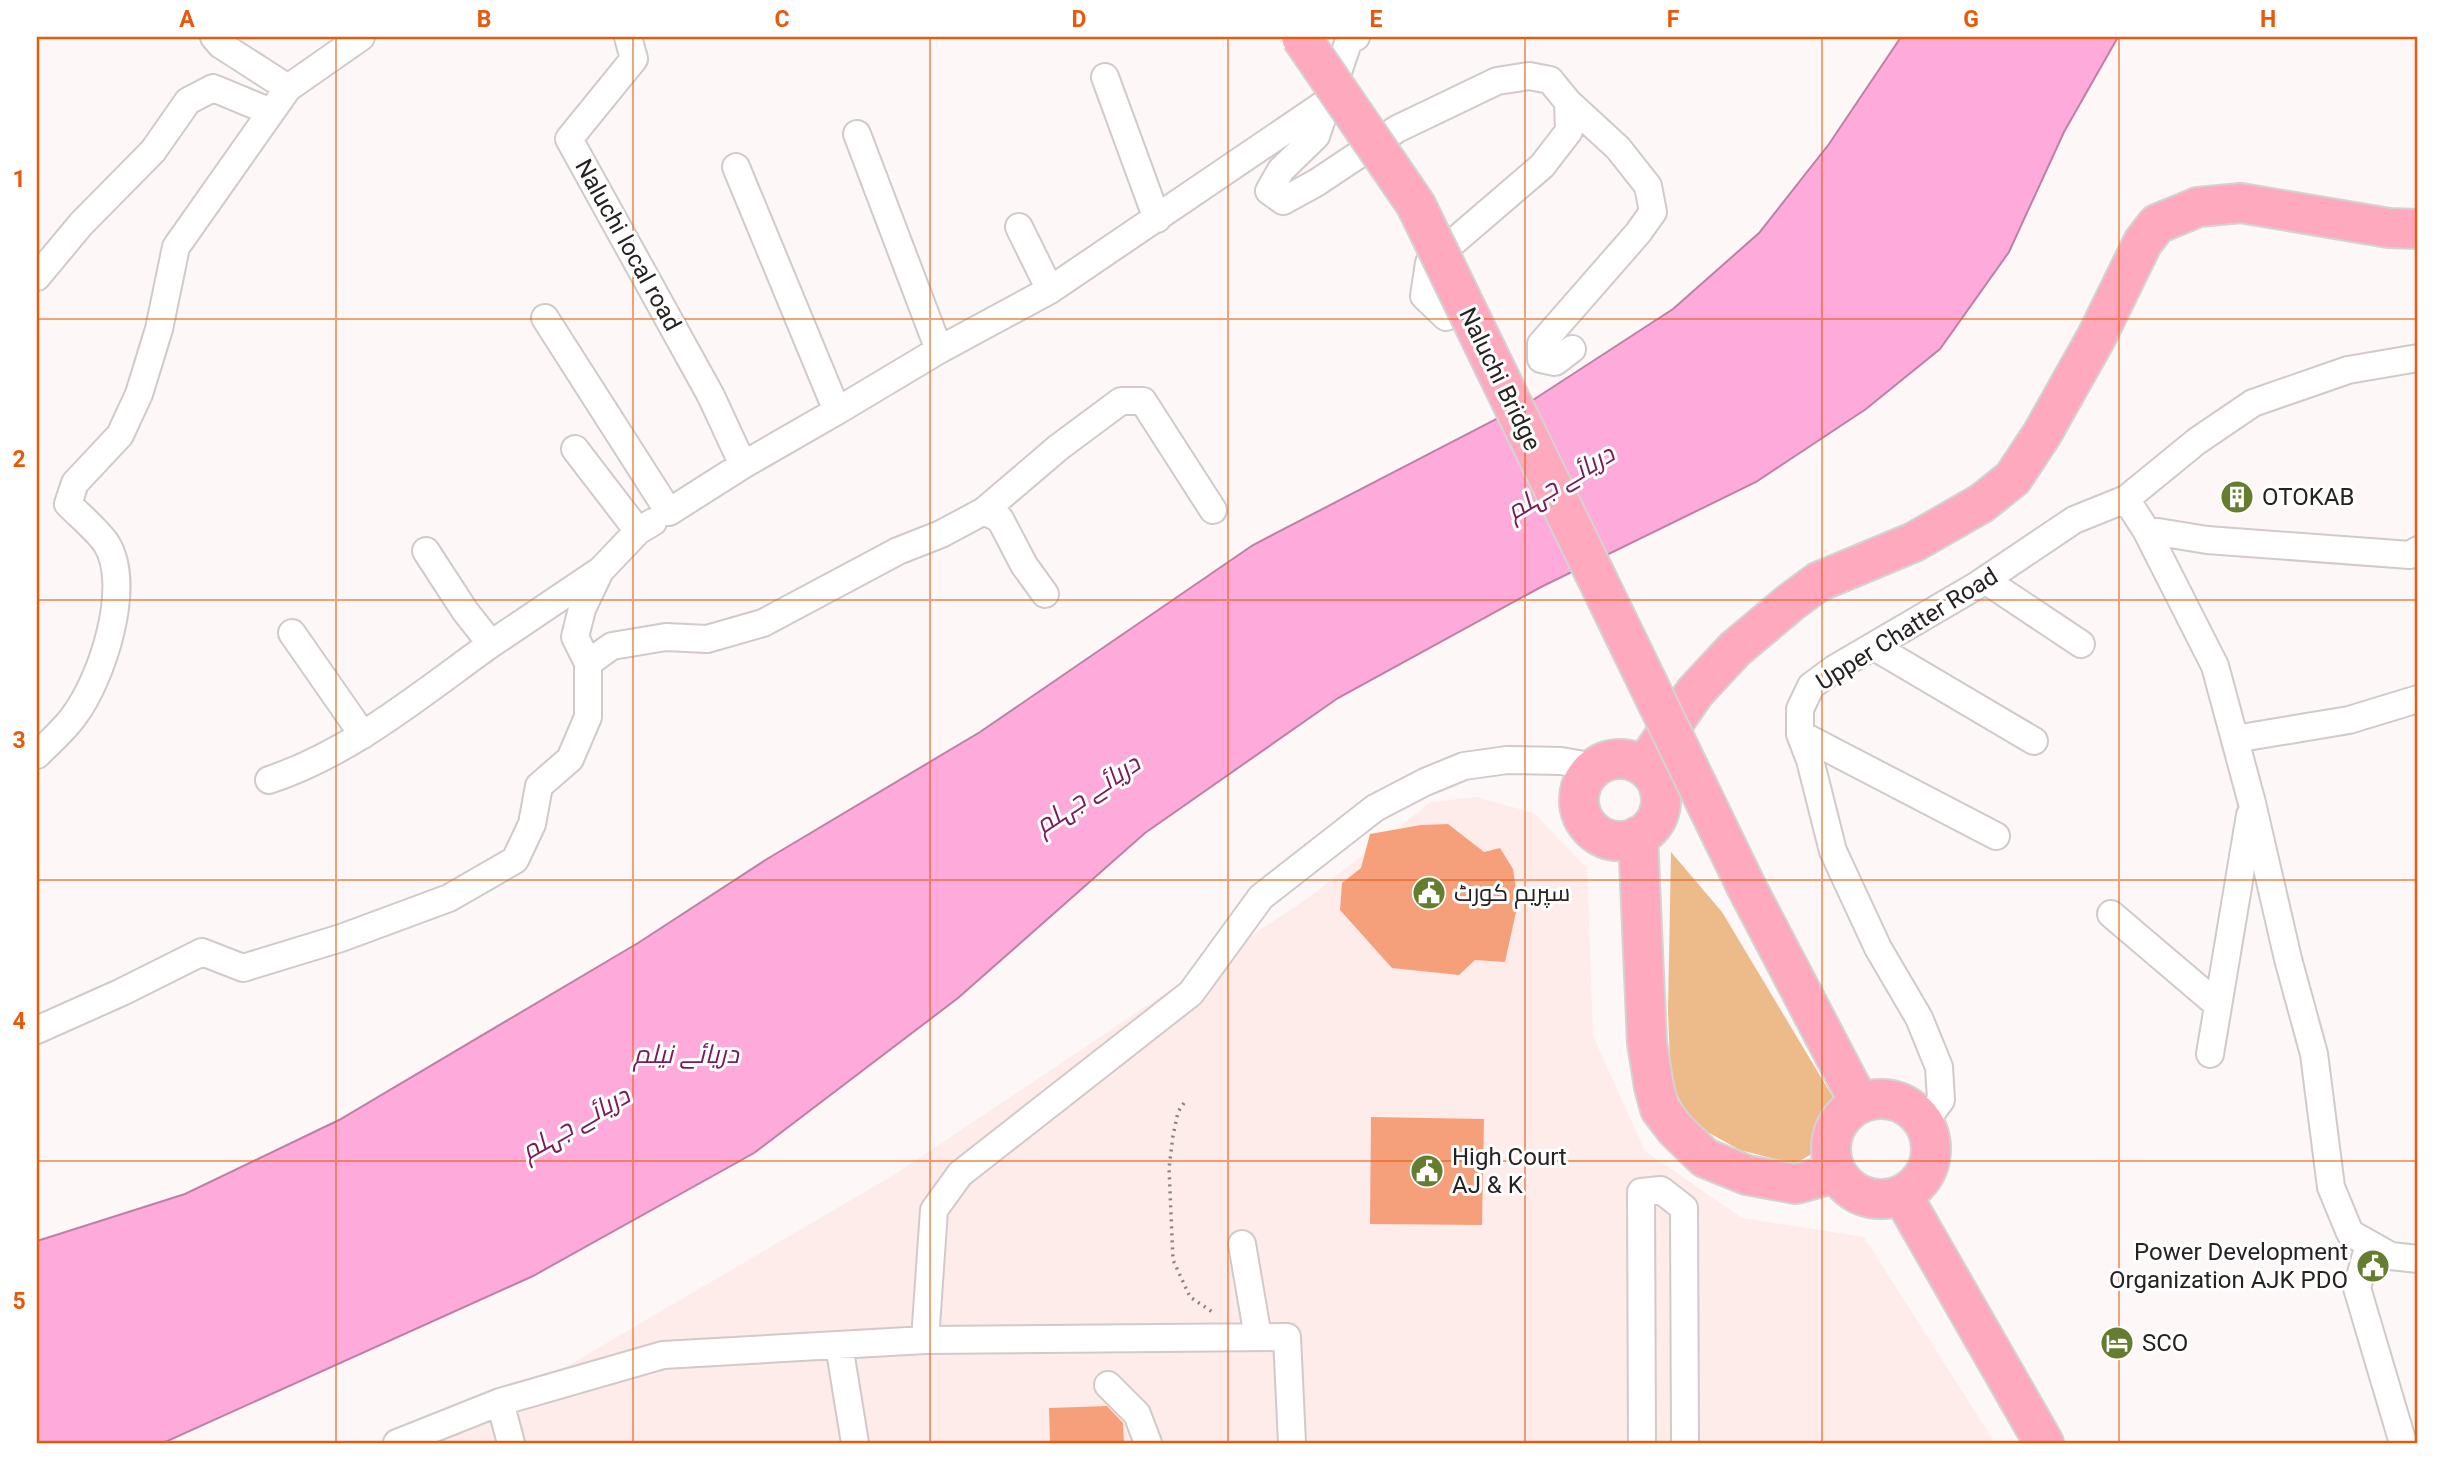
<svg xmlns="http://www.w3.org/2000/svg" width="2455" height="1480" font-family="Roboto,Cairo,sans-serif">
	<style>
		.built { fill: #feeceb }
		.green { fill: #edba89 }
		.water { fill: #feaadb; stroke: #bd81a3; stroke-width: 2 }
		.building { fill: #f6a07b }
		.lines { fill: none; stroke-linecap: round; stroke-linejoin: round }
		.minor-casing { stroke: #d2c9c9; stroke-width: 30 }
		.highway-casing { stroke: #d3d3d3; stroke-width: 42 }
		.path { stroke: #888383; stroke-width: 3.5; stroke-dasharray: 2 5; stroke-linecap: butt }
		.minor { stroke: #fff; stroke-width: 26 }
		.highway { stroke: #fea9be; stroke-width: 38 }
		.highway-bridge-casing { stroke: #d3d3d3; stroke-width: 42; stroke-linecap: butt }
		.highway-bridge { stroke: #fea9be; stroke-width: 38 }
		.grid { fill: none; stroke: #e8590c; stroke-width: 2; stroke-opacity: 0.55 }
		.labels { text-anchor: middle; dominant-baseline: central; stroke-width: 6; stroke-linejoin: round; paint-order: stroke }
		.street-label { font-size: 24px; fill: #252221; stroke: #fff }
		.poi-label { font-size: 24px; fill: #252221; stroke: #fff; text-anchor: start }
		.water-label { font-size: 26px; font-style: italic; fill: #791a5a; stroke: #fff }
		.neatline { fill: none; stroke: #e8590c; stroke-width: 2.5 }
		.grid-label { font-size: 23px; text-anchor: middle; font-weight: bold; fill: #e8590c }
	</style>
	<rect width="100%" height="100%" fill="#fef7f7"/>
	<path class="built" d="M1476,797L1534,813L1587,868L1593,1036L1645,1151L1742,1218L1864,1237L1995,1443H436L892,1176L1308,898L1431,802Z"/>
	<path class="green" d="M1671,852L1722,912L1852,1129L1795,1164L1740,1150L1693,1124L1671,1084L1668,1012Z"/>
	<path class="water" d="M1901,37H2118L2064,132L2009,252L1940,349L1866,409L1756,482L1541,587L1338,698L1145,833L958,998L754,1153L533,1276L163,1443H37V1241L185,1194L339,1120L638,943L767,859L980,732L1253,545L1533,400L1673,309L1759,233L1829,144Z"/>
	<path class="building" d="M2246,483L2244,509L2228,508L2230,485Z
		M1448,824L1484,852L1500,848L1513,869L1518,903L1505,962L1475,960L1459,975L1392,968L1340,910L1342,883L1361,868L1370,834L1421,825Z
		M1371,1117L1484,1119L1482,1225L1370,1224Z
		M1107,1406L1123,1423L1124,1443H1050L1049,1408Z"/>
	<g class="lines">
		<defs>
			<path id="minor" d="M214,37L221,45L288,88
				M628,37L634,59L569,139L711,396L743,465L837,411L736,167
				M1356,37L1349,40L1316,136L1281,170L1269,191L1283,201L1316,183L1397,129L1497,81L1529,76L1550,80L1568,102L1569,131L1542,166L1429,263L1424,296L1446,317
				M1105,77L1157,219
				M1568,102L1618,148L1648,186L1653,212L1638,233L1541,344V359L1555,362L1572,349
				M37,277L81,224L153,151L188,101L213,88L271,112
				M1050,290L1327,102
				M545,318L669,512L743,465
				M939,350L1050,290L1019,227
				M837,411L939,350L857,134
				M575,449L638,531L653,522
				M2126,499L2146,530L2215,666L2252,803L2288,959L2314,1054L2331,1187L2350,1233L2391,1256L2418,1259
				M984,511L1059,447L1121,401H1143L1213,510
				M2146,530L2207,540L2410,555L2418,550
				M426,551L465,611L491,644L598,572
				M1985,580L2081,644
				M292,633L363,735
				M1873,646L2034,741
				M588,663L612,646L666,637L707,639L763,623L898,551L941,534L984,511L1000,519L1024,565L1045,594
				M1800,734L1996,836
				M2235,739L2349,720L2418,699
				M37,755C49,743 64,730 74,716C102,679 133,585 106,543C96,529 80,516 68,504L75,483L120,435L139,394L159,329L176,247L288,88L361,37
				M269,780C351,753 421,694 491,644
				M2111,914L2218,1005
				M37,1030L122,992L202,952L243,968L341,938L449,898L515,860L532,824L539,786L570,759L588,717V663L575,637L582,609L600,571L638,531
				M2210,1054L2250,815
				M1924,1123L1941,1100L1939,1067L1919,1018L1878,948L1833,851L1810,760L1800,734V709L1811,686L1834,669L1976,586L2074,520L2126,499L2197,441L2253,403L2348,370L2418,358
				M1242,1244L1258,1337
				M2369,1244L2357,1288L2403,1443
				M925,1340L934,1210L960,1174L1191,993L1261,897L1375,808L1425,782L1464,766L1507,760L1561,761L1595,767
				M839,1345L855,1443
				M1108,1385L1137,1414L1148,1443
				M500,1402L511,1443
				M397,1443L500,1402L663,1355L925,1340L1287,1337L1292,1443
				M1642,1443L1641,1192L1661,1190L1684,1208L1685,1443"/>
			<path id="highway" d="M1579 800a41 41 0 1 1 82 0a41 41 0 1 1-82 0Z
				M1644,766L1695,692L1735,649L1791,602L1818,582L1914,542L1982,503L2013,478L2042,434L2097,336L2143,242L2157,224L2198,207L2241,203L2389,228L2418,229
				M1638,836L1647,1043L1654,1087L1660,1109L1676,1130L1705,1158L1747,1175L1796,1184L1836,1173
				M1747,888L1860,1104
				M1831 1149a50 50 0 1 1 100 0a50 50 0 1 1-100 0Z
				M1902,1195L2044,1443"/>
		</defs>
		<use href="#minor" class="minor-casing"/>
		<use href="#highway" class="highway-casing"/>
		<path class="path" d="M1184,1103L1178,1112L1173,1136L1169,1168L1173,1260L1190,1297L1214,1313"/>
		<use href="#minor" class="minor"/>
		<use href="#highway" class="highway"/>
		<defs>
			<path id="highway-bridge" d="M1301,37L1416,205L1747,888"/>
		</defs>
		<use href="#highway-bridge" class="highway-bridge-casing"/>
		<use href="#highway-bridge" class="highway-bridge"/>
	</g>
	<path class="grid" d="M336,37V1443M633,37V1443M930,37V1443M1228,37V1443M1525,37V1443M1822,37V1443M2119,37V1443M37,319H2418M37,600H2418M37,880H2418M37,1161H2418"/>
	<defs>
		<symbol id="building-disc" viewBox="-11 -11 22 22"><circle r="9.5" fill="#647d2f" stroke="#fff"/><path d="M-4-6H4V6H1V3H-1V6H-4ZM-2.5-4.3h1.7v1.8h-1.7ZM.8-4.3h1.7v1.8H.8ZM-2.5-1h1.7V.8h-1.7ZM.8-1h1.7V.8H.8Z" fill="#fff"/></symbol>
		<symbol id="civic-disc" viewBox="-11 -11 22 22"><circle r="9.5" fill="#647d2f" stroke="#fff"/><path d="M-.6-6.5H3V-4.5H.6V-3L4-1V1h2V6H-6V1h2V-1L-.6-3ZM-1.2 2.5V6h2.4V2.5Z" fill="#fff"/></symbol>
		<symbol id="hotel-disc" viewBox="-11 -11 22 22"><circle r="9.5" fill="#647d2f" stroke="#fff"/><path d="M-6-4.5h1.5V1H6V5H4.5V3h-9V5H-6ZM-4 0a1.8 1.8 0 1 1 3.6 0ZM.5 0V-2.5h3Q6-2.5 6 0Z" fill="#fff"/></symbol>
	</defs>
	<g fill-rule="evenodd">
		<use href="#building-disc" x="2218" y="478" width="38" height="38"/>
		<use href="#civic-disc" x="1410" y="874" width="38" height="38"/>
		<use href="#civic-disc" x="1408" y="1152" width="38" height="38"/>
		<use href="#civic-disc" x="2354" y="1247" width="38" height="38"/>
		<use href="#hotel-disc" x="2098" y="1324" width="38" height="38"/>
	</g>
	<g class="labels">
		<g class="street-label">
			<text transform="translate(628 245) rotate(61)">Naluchi local road</text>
			<text transform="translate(1500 379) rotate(64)">Naluchi Bridge</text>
			<text transform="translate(1907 629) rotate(-32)">Upper Chatter Road</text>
		</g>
		<g class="poi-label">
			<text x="2262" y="497">OTOKAB</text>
			<text x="1454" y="893">سپریم کورٹ</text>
			<text x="1452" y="1157">High Court<tspan x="1452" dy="28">AJ &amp; K</tspan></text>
			<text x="2348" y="1252" text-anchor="end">Power Development<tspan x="2348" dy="28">Organization AJK PDO</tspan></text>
			<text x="2142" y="1343">SCO</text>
		</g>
		<g class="water-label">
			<text transform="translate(1560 482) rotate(-31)">دریائے جہلم</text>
			<text transform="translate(1087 794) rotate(-34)">دریائے جہلم</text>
			<text x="686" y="1054">دریائے نیلم</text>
			<text transform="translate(575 1123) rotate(-30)">دریائے جہلم</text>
		</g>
	</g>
	<rect width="2455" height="1480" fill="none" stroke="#ffffff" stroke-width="77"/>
	<rect x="38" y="38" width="2378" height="1404" class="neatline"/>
	<g class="grid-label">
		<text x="187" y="27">A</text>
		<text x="484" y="27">B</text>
		<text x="782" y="27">C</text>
		<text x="1079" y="27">D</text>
		<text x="1376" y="27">E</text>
		<text x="1673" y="27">F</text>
		<text x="1971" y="27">G</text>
		<text x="2268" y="27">H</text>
		<text x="19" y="187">1</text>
		<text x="19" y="467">2</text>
		<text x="19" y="748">3</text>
		<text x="19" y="1029">4</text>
		<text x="19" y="1309">5</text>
	</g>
</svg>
